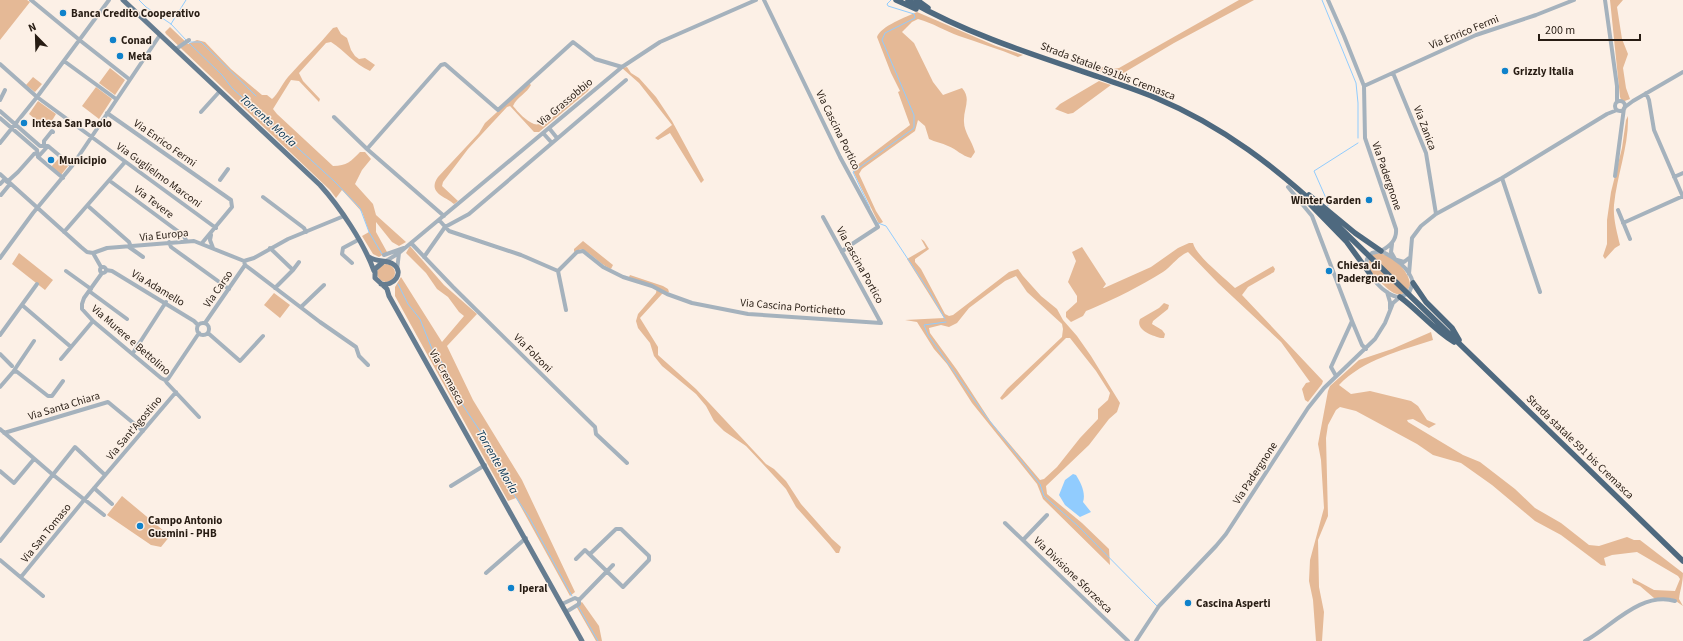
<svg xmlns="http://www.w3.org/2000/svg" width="1683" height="641" font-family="'Source Sans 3',sans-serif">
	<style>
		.green { fill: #e5b996; fill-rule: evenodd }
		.water { fill: #91ccfe }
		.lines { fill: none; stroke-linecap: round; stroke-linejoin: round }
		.stream { stroke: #91ccfe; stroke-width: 1 }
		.minor { stroke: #a5b2bd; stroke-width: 4 }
		.major { stroke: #657c90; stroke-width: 5 }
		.highway { stroke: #4e697f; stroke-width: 5.5 }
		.poi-dot { fill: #0f82cb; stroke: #fcf0e6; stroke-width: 1.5 }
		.labels { text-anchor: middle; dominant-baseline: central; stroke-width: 3; stroke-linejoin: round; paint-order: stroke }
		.poi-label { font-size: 11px; font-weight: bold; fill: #271c13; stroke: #fcf0e6; text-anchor: start }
		.street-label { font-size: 11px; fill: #271c13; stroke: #fcf0e6 }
		.water-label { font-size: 12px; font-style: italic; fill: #033252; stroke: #fcf0e6 }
	</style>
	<rect width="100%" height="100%" fill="#fcf0e6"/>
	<path class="green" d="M0,0H27L30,2L0,40Z
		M1239,0H1254L1174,43L1115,78L1099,71L1101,67L1113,69L1119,68Z
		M1610,0H1623L1617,7L1622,39L1628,54L1623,68L1626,88L1630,99L1622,102L1620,97Z
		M917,12L996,46L1023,55L1018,57C999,49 979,43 959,36C945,31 933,23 918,19L912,22L902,32L914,43L933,82L943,95L962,88C972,99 963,109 964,122C964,132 972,141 975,152L971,158C962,156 956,149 948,146C942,143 935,142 929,139L925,126L918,120L915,131L862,169L859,174L876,211L883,222L879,224L852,169L910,125L898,92L900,91L891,73L877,37C881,26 906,17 917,12Z
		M170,27L188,44L197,40L205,42L231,69L262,95H267L272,99C278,94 282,84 288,77C303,60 319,45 333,28L337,27L341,34L347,38L351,50L355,56L359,59L365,58L375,65L370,71C354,64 345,51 331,42L326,43L299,73L303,81L320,99L319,102L299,81L291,80L273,109L277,114L333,166C347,166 351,161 360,152H365L371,159L362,170L355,184L373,204L376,215L406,242L399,246L392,242L376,222V232L387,252L379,257L373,254L362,236L369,232L362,212L342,190L336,198L330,190L166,34L165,32Z
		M627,67L631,73L639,78L656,97L672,121L704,180L701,183L670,133L658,140L655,138L672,125L639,83L622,68Z
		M110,68L125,80L115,95L99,83Z
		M33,77L42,84L35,92L26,85Z
		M1099,81L1111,85L1073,113L1068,114L1055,109L1060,104Z
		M529,83L531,85C527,93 517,97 513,106C518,112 526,121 534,124C547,129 581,92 590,83H593L588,91L539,132H534L510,106L507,107L468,149L443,182L442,186L458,201L454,204C445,196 427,193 438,177L479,133L485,123Z
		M96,87L112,99L99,119L82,106Z
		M38,101L56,114L47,129L29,114Z
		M1628,116C1629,146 1617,175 1614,205C1613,219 1617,232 1620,245L1615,248L1605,259L1603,256L1607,244V220L1611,192L1622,148L1626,120Z
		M59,158L68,166L61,175L51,167Z
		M921,239L924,241L929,249L915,259V262L921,269L945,314L949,316L953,315L1009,272L1018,269L1023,276L1041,296L1057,309L1063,320L1077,336L1091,356L1120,403L1117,412L1109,419L1089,445L1046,486L1047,494L1082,523L1109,549L1110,565L1043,499L1037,484L972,403L947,364L934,349L917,322L905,320L944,318L907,259L926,248ZM1016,276L1027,292L1062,324L1063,329L1062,337L1007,389L1000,398L1002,400L1007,396L1066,338H1070L1096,371L1110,393L1108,400L1098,409V419L1080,438L1057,467L1044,479L1040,480L991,422L957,370L930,333L929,328L941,325L949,327L957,323L969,308L1005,281Z
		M583,241L613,265L611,269C599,264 593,254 581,249L574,252V249Z
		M1189,243H1193C1196,256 1225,278 1235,288L1273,266L1275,269L1274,272L1248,287L1242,295L1323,381L1322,384L1308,402L1305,400L1302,389L1306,383L1310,382L1281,342L1218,283L1188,252C1178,256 1172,266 1163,272C1140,286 1117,298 1091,309L1086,311L1083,316L1071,322L1066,317V312L1077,302V296L1068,282L1076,261L1072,252L1082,247L1106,284L1103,288H1104L1151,267L1178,248Z
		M410,246L444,285L477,314L447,346L473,400L522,480L575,592L570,596L516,498L508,501L395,296V287L401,277L442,342L464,316L459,312L448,297L437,289L426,273L406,253Z
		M19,253L53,280L45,290L12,264Z
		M1376,253C1389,252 1411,271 1410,286C1401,304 1387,289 1378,279C1374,275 1369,271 1368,266C1368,263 1369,260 1370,256Z
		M377 273a9 9 0 1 1 18 0a9 9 0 1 1-18 0Z
		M630,275L663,286L668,289L669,292L662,294L640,318L658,347V355L696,389L766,464L774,469L786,481L801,504L832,539L841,547L839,553H836L830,545L796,507L786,489L762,463L746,446L724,431L714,421L706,406L696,394L662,366L654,356L650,343L638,328L636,321L638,314L656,293L657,287L629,277Z
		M274,293L290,305L280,318L264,305Z
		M1164,303L1169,305L1168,309L1153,321L1152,324L1162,330L1165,334L1164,338H1161C1153,336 1135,330 1140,319L1159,308Z
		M1431,332L1433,340C1400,351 1364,359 1339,385L1351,394L1370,391L1411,401L1418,406L1427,420L1436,424L1429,428L1413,419L1407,420L1408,422L1463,455L1480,462L1515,489L1535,508L1561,523L1589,545L1599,546L1627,537L1634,540H1640L1683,573C1683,583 1680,590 1679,599L1683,606L1673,599L1654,598L1640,586L1633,583L1632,578L1654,590L1675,591L1680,579L1678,576L1637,552L1612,555L1604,558L1606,566L1601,565L1561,535L1535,521L1492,485L1461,463L1433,455L1417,444L1356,411L1340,407L1336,410L1328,425L1326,438L1328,516L1318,540L1319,587L1324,612L1322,641H1316L1313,600L1309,581L1310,560L1324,508L1321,460L1318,444L1328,391L1330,386L1359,360L1392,349Z
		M122,496L170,536L161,547L151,545L107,515Z
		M582,602L599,626L602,641H596L576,606Z"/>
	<path class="water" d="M1073,474L1076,475C1081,483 1086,493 1083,502L1091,512L1080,517L1065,505L1059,495L1065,480Z"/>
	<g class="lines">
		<path class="stream" d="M139,0L146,7L171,24L186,40
			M1322,0L1356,83L1358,103V138
			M171,24L186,0
			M188,42L222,75L232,88L334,181L360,208L369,232L382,254
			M190,42H201L256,96
			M1327,206L1329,205L1314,171L1358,143
			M870,208L853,172L914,128V115L882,40L885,33L915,18L914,14L888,6L887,4L891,0
			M878,223L886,226L931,294L945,319
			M398,284L408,304L420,319L432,349L445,367L462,404L486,440L513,493L529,517L572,596
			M946,322L924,325L928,335L985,415L1040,484L1044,496L1078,526L1157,606
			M578,606L598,641"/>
		<path class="minor" d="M31,0L82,42L129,79
			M764,0L840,157L878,227L846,248L842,252
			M1328,0L1344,36L1364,86L1365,138L1396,229C1397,240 1390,246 1381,251
			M1605,0L1617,86V102
			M176,49L189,40
			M64,61L116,99
			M0,64L37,97L216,228
			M1393,73L1426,153L1436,214
			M1364,86L1476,35L1536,15L1574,0
			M1646,93L1649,100L1654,130L1683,197
			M0,100L5,90
			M1615 106a5 5 0 1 1 10 0a5 5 0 1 1-10 0Z
			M1625,107L1633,101L1683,72
			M0,111L40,146H48L72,166
			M201,112L220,91
			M107,113L231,200L232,207L202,243
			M334,117L367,149L444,216
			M0,118L37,150L38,157L63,178
			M549,128L557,138
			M543,133L552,143
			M0,143L37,97L109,0
			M44,145V141L52,131L53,132
			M367,149L441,65L445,64L498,110L573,42L595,59L622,67
			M38,157L48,146
			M0,174L81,247L87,252L93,253L107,248L194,241L244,261L254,258L288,239L344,216
			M1615,176L1624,108
			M1674,177L1683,173
			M1502,178L1540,292
			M220,180L228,169
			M110,181L183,235L186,240
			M7,182L18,172L34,154L37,153
			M0,184L5,179
			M1288,187L1312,216L1352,321L1362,345L1366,349
			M1,195L10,184
			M263,197L304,228L306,232
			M88,206L129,242L131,247
			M1618,210L1630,239
			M439,220L449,231L521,255L558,271L577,252L583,251L603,267L623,277L652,286L667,294L692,303L748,314L881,323L823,217
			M1623,223L1683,196
			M64,232L125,162
			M211,235L210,240L213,248
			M169,242L171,247L229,289
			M411,243L453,287L595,427L596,434L627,463
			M1392,244L1391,252L1395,259
			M129,247L143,257
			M270,248L293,270L275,288
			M1381,251C1394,257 1410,268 1413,283L1409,293C1406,294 1403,296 1400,297C1386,298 1363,272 1367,259L1372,253Z
			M93,253L101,267
			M384,255L404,248
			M424,257L445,227L469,214L626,80
			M0,258L33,213L72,166L160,35
			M1397,260L1404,262L1409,258
			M244,261L245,265L320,322L356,347L359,356L368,365
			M386,261L399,253L622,67L660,42L756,0
			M352,263L342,254L343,248L358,240
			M100 270a3 3 0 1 1 6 0a3 3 0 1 1-6 0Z
			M106,270L112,271L194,321L198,325
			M293,270L299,262
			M397,270L399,253
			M66,271L91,289
			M558,271L566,310
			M102,273L84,298L82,304V309L93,321L161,378L165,380L167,383L199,417
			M1409,274L1412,238L1421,226L1436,214L1502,178L1607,114L1617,110
			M89,291L127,319
			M1387,292L1390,302V309
			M22,305L71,347
			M301,307L324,285
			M197 329a6 6 0 1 1 12 0a6 6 0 1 1-12 0Z
			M205,323L245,265
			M208,333L240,361L263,336
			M0,335L37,284
			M133,353L166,302
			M0,354L12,366
			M61,359L93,321
			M13,372L34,341
			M1336,376L1331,367L1352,321
			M165,380L168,379L199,333
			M0,387L13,372L16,371L48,396H52L63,381
			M0,429L52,474L104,515
			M4,433L108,402L143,431
			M0,471L14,483L34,459
			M451,486L485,465
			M94,488L112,504
			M1005,523L1128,641
			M1023,540L1047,515
			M0,541L75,447L105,475
			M576,559L585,550L623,587L649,560V556L621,529H616L590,554
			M0,560L43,596
			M486,573L526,538
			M21,577L84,500L176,392
			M579,600L613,565
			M562,604L575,598L579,600V604L566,612
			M1136,641L1159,606L1216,546L1226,534L1308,408L1324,388L1375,339L1385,323L1393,303L1400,297
			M1585,641C1611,627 1641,591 1675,601"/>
		<path class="major" d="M123,0L320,185C340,207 364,243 374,271
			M369,257C378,263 386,259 393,264C405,272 394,287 381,284
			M383,262L375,269V278L387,289L389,296L582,641"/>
		<path class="highway" d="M896,0L916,9
			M908,0C967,34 1034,55 1099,77C1118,84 1137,90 1156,98C1223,126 1277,168 1330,218L1683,561
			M917,0L928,8
			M1309,195L1355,233L1381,251
			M1310,204L1346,241L1370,274
			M1413,283L1426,302L1452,328L1459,340
			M1400,297C1419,311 1434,330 1454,342"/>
	</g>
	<g class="poi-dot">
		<circle cx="63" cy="13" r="4"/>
		<circle cx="113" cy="40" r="4"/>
		<circle cx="120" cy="56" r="4"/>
		<circle cx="1505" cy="71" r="4"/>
		<circle cx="24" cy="123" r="4"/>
		<circle cx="51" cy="160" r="4"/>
		<circle cx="1369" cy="200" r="4"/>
		<circle cx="1329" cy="271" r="4"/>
		<circle cx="140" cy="526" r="4"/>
		<circle cx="511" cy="588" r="4"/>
		<circle cx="1188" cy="603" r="4"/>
	</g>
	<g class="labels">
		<g class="poi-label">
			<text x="71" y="13">Banca Credito Cooperativo</text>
			<text x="121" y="40">Conad</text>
			<text x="128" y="56">Meta</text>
			<text x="1513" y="71">Grizzly Italia</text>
			<text x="32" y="123">Intesa San Paolo</text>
			<text x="59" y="160">Municipio</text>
			<text x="1361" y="200" text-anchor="end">Winter Garden</text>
			<text x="1337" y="265">Chiesa di<tspan x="1337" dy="13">Padergnone</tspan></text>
			<text x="148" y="520">Campo Antonio<tspan x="148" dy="13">Gusmini - PHB</tspan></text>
			<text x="519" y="588">Iperal</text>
			<text x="1196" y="603">Cascina Asperti</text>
		</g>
		<g class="street-label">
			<text transform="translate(1464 32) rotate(-22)">Via Enrico Fermi</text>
			<text transform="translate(1108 71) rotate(21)">Strada Statale 591bis Cremasca</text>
			<text transform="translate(565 102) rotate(-40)">Via Grassobbio</text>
			<text transform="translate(1425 128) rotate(69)">Via Zanica</text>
			<text transform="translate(838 130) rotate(64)">Via Cascina Portico</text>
			<text transform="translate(165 143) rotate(35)">Via Enrico Fermi</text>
			<text transform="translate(159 175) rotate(36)">Via Guglielmo Marconi</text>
			<text transform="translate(1387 176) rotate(71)">Via Padergnone</text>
			<text transform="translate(154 202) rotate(37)">Via Tevere</text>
			<text transform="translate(164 235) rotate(-6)">Via Europa</text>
			<text transform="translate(860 265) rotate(61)">Via cascina Portico</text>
			<text transform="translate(158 288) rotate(31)">Via Adamello</text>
			<text transform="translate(218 289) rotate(-55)">Via Carso</text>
			<text transform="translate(793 307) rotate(5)">Via Cascina Portichetto</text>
			<text transform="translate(131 340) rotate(41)">Via Murere e Bettolino</text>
			<text transform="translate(533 353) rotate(45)">Via Folzoni</text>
			<text transform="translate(447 377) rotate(61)">Via Cremasca</text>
			<text transform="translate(64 406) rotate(-17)">Via Santa Chiara</text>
			<text transform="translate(134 428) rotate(-50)">Via Sant'Agostino</text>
			<text transform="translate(1580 447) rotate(44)">Strada statale 591 bis Cremasca</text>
			<text transform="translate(1255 473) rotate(-57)">Via Padergnone</text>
			<text transform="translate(46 533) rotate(-51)">Via San Tomaso</text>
			<text transform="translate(1073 575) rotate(44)">Via Divisione Sforzesca</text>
		</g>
		<g class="water-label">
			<text transform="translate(268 121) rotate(42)">Torrente Morla</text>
			<text transform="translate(497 462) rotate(60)">Torrente Morla</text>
		</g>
	</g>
	<g transform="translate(36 36) rotate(337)" stroke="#fcf0e6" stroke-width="3" paint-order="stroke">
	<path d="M0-3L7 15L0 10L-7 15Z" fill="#271c13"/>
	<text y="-6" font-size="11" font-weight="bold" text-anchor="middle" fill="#271c13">N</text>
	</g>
	<path d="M1539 34v6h101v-6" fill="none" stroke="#271c13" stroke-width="2"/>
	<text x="1545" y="34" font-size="12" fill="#271c13" stroke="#fcf0e6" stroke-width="3" paint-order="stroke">200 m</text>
</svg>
